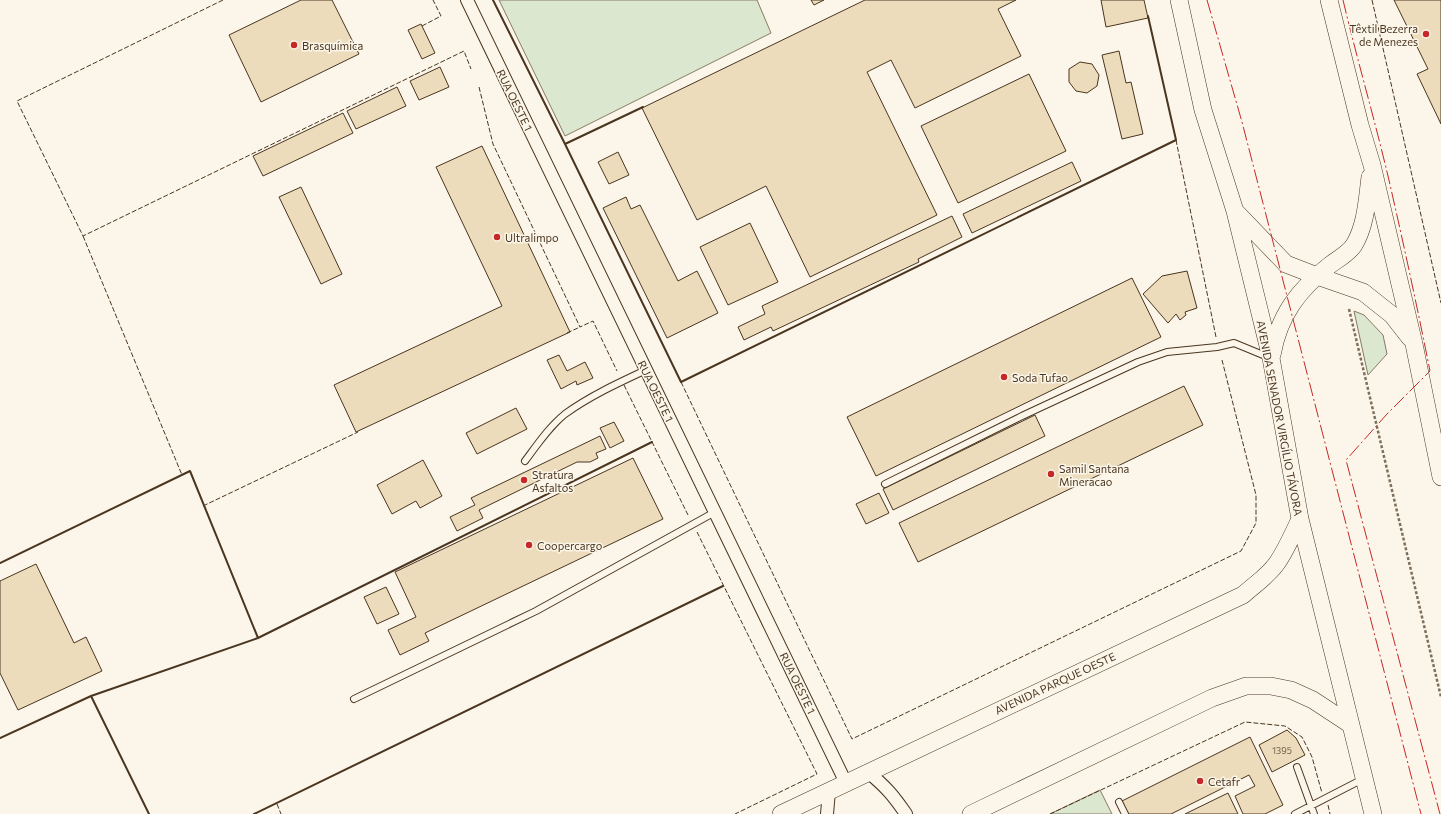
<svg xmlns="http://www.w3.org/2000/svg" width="1441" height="814" font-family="Commissioner,sans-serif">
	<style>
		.green { fill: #dce7d0; stroke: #887966 }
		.building { fill: #ecdcbc; stroke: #4a3520 }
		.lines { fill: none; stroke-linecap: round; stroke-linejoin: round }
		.lane-casing { stroke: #4a3520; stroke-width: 8 }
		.street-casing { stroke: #4a3520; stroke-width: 14 }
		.secondary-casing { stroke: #4a3520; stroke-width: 18 }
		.path { stroke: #7f6f5c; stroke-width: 2.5; stroke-dasharray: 3 2; stroke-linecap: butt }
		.lane { stroke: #fbf6e9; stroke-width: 6 }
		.street { stroke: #fbf6e9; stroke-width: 12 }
		.secondary { stroke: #fbf6e9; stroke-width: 17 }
		.fence { stroke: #4a3520; stroke-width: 1; stroke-dasharray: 5 2; stroke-linecap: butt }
		.wall { stroke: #4a3520; stroke-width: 2 }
		.power { stroke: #c62828; stroke-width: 1; stroke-dasharray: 14 3 2 3; stroke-linecap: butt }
		.poi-dot { fill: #c62828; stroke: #fbf6e9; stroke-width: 1.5 }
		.labels { text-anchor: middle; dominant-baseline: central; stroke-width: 3; stroke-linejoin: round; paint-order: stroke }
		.number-label { font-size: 9px; fill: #725f47 }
		.poi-label { font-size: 11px; fill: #4a3520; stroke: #fbf6e9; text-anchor: start }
		.street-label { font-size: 11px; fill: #4a3520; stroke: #fbf6e9 }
	</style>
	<rect width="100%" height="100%" fill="#fbf6e9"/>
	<path class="green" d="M499,0H757L771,33L565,136Z
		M1354,311L1364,315L1383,335L1387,354L1368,375Z
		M1100,790L1112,814H1050Z"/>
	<path class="building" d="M301,0H332L359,54L261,102L229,35Z
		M811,0H824L814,5Z
		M865,0H1016L998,9L1021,56L915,108L891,60L867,72L937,215L810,277L766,186L697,220L642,108Z
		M1101,0H1144L1148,18L1106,27Z
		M1394,0H1441V124L1417,74L1428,69Z
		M421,24L435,53L422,59L408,30Z
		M1119,51L1126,83L1131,82L1143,134L1122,139L1102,55Z
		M1080,62L1092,64L1099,75L1097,86L1087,93L1076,91L1069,82V69Z
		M440,67L449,87L419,100L410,81Z
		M1029,74L1066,151L958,203L921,126Z
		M397,87L406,106L356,129L347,111Z
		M343,113L353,133L263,176L253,156Z
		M482,146L570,332L356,432L334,385L502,306L436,167Z
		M618,152L629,175L609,184L598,162Z
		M1072,162L1081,181L972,233L963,214Z
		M301,187L342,274L321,284L279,197Z
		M626,197L631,209L640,205L678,281L697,271L718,313L667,338L603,208Z
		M952,216L962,237L918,259L919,262L773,331L771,327L744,340L738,327L765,314L762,306Z
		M750,223L778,282L728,305L700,247Z
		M1187,271L1197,308L1185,312L1186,315L1180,320L1176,314L1168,323L1143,294L1162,276Z
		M1132,278L1161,337L876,476L847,417Z
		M559,355L567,371L585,362L593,378L577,385L576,381L561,389L547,360Z
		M1184,386L1203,425L918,562L899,523Z
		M516,408L527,429L477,454L466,433Z
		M1035,415L1045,436L893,510L883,489Z
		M614,422L624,441L610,448L600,428Z
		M600,436L606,449L596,453L598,458L590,462H577L479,510L483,518L457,531L450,517L475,505L471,498Z
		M633,458L663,519L425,633L429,641L400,655L388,630L416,617L395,572Z
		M423,460L442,496L420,508L416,501L392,514L377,485Z
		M879,493L889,513L866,524L856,504Z
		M36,564L74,643L86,637L102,671L18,710L0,673V581Z
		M386,587L399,614L377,624L364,597Z
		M1287,730L1296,738L1305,755L1272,772L1259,745Z
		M1250,737L1283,805L1265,814H1243L1235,796L1255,786L1249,775L1171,814H1128L1122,801Z
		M1228,793L1238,814H1185Z"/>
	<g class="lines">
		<defs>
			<path id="lane" d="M525,461C537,445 549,427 565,414C590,396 618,383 646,370
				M885,484L1022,416L1138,362L1167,352L1217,347L1234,343L1268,357
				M354,699L536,611L715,512
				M1297,767L1314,814
				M1119,802L1125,814
				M1295,814L1363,779"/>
			<path id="street" d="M467,0L846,783
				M868,772C886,787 893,795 906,814
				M827,814L829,791"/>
			<path id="secondary" d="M1179,0L1203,110L1235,211L1271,358L1300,519L1373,814
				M1329,0L1360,125L1372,165L1414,344L1441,477
				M1235,211L1286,264L1317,276L1363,292L1392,315L1410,338
				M1272,355C1279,315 1299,289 1330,265C1338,259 1349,253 1354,245C1366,225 1367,200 1370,177
				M781,814L1243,595C1254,585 1268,576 1277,563C1286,550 1293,534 1300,519
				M971,814L1212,698L1246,686H1271L1291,690L1313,700L1351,725"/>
		</defs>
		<use href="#lane" class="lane-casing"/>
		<use href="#street" class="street-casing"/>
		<use href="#secondary" class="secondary-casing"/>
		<path class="path" d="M1349,309L1441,697"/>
		<use href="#lane" class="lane"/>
		<use href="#street" class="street"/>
		<use href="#secondary" class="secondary"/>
		<path class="fence" d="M223,0L17,101L83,236L464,51L471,69
			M1372,0L1441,303
			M422,26L441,16L433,0
			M479,87L493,144L580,327L593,321L617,371
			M1176,140L1216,337
			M83,236L182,475
			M567,333L580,327
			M681,382L852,739L1241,551L1256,523V495L1222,360
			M624,385L688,515
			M203,506L358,432
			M697,532L817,774L735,814
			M277,804L281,814
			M1328,805L1330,814
			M1050,814L1245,722L1285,726L1302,737L1312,757L1322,793"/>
		<path class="wall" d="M493,0L565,144
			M643,107L565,144L681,382L1176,140L1148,16
			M0,563L190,471L258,638
			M91,696L149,814
			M0,738L91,696L258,638L652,442
			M254,814L723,586"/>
		<path class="power" d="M1207,0L1242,122L1421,814
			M1343,0C1357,59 1374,117 1388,176C1403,241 1417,306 1430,371L1387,414L1346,460L1440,814"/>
	</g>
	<g class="poi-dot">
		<circle cx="1426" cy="34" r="4"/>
		<circle cx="294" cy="45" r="4"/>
		<circle cx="497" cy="237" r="4"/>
		<circle cx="1004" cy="377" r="4"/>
		<circle cx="1051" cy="474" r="4"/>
		<circle cx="524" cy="480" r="4"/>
		<circle cx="529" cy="545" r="4"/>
		<circle cx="1200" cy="781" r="4"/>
	</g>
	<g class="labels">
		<g class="number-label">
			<text x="1282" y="750">1395</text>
		</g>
		<g class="poi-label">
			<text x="1418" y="28" text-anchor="end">Têxtil Bezerra<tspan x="1418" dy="13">de Menezes</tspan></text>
			<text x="302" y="45">Brasquímica</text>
			<text x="505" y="237">Ultralimpo</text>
			<text x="1012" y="377">Soda Tufao</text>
			<text x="1059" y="468">Samil Santana<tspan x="1059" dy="13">Mineracao</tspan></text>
			<text x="532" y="474">Stratura<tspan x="532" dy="13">Asfaltos</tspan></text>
			<text x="537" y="545">Coopercargo</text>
			<text x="1208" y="781">Cetafr</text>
		</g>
		<g class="street-label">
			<text transform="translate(515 100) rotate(64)">RUA OESTE 1</text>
			<text transform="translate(656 391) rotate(64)">RUA OESTE 1</text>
			<text transform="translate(1280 418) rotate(79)">AVENIDA SENADOR VIRGÍLIO TÁVORA</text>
			<text transform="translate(798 683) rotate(64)">RUA OESTE 1</text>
			<text transform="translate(1055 683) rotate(-25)">AVENIDA PARQUE OESTE</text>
		</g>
	</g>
</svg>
